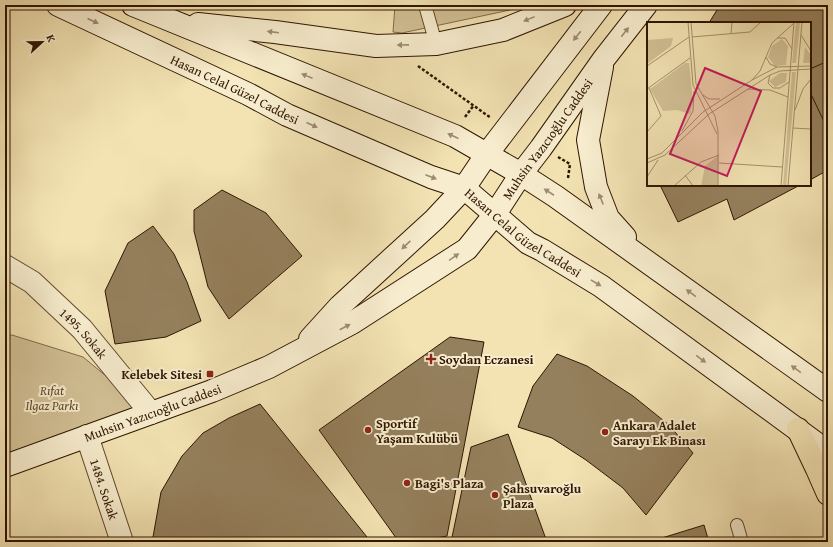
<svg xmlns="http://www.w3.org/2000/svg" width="833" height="547" font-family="'Gentium Book Plus',serif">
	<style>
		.green { fill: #d2c095; stroke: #806a4a }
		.building { fill: #95805d; stroke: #2f1500 }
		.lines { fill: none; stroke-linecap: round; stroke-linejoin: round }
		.lane-casing { stroke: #60482d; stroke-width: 14 }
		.street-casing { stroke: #60482d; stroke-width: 24 }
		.secondary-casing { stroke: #2f1500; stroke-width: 24 }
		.highway-casing { stroke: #2f1500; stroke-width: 24 }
		.path { stroke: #2f1500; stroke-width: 2.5; stroke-dasharray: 3 2; stroke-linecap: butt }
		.lane { stroke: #f7edce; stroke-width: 12 }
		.street { stroke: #f7edce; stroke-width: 22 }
		.secondary { stroke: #f7edce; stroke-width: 22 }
		.highway { stroke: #f3e3b3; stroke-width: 22 }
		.oneway { fill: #9d8c71 }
		.poi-dot { fill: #8f2418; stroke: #f7edce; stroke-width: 1.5 }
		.labels { text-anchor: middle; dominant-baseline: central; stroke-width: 4; stroke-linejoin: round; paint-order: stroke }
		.street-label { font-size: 13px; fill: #2f1500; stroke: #f7edce }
		.poi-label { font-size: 13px; font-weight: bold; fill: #2f1500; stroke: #f7edce; text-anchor: start }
		.park-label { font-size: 13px; font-style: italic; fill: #60482d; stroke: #f7edce }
		.inset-road { fill: none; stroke: #a5916b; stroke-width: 1 }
		.view { fill: #c2185b; fill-opacity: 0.15; stroke: #c2185b; stroke-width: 2 }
		.inset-edge { fill: none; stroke: #2f1500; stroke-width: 2 }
	</style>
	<rect width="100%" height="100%" fill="#f3e3b3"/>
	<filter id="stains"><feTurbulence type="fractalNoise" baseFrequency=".005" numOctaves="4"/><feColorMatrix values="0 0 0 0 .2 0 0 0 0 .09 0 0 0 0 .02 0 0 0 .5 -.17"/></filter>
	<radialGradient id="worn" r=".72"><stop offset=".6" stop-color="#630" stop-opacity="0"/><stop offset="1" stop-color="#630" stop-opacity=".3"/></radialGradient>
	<path class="green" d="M395,5H520L510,10L402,33L393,32Z
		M12,335L83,357L151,413L5,464V336Z"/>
	<path class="building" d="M720,5H828V170L810,180V23H709Z
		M828,61V130L810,92V69Z
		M660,185H800L734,220L727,199L678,222Z
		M222,190L266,213L302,256L229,319L208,287L194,231V210Z
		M153,226L174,254L187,282L201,321L166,337L115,344L105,291L128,243Z
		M450,337L484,342L447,536L415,542H399L319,430Z
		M557,354L587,366L633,396L669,425L693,453L646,515L623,488L586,460L552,438L518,427L533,386Z
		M260,404L371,542H154L153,537L161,492L182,456L203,433L229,418Z
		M508,434L547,542H451L471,447Z
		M704,525L709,542H649Z"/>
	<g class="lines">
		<defs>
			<path id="lane" d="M425,5L436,44
				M737,525L742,542"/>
			<g id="street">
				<path id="s1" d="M5,266L32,282L82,329L151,413"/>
				<path id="s2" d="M87,436L122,542"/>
			</g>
			<g id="secondary">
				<path id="s3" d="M58,5L248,94L287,115L431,177L464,188L528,243L542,250L601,286L828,452"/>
				<path d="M133,5L455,136L521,174L555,196L828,391"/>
				<path d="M198,24L275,32L376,46L436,44L503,30L565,5"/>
				<path d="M602,67L588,140L596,187L608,218L625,237"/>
				<path d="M310,339L340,306L435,219L464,188L487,154L601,5"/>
				<path id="s4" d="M5,466L212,391L269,367L352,323L467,249L495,214L521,174L541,148L603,60L646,5"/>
			</g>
			<path id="highway" d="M798,429L817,469L828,494"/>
		</defs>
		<use href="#lane" class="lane-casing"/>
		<use href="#street" class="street-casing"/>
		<use href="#secondary" class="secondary-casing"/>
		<use href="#highway" class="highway-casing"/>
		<path class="path" d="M418,66L491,118
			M465,117L474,105
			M558,157L570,164L568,178"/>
		<use href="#lane" class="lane"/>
		<use href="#street" class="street"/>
		<use href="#secondary" class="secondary"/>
		<use href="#highway" class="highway"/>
	</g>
	<defs><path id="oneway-solid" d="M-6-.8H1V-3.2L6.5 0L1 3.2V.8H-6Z"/></defs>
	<g class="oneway">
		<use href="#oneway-solid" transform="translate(529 19) rotate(158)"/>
		<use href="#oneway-solid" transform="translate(93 21) rotate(25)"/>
		<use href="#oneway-solid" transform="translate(273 32) rotate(-173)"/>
		<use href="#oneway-solid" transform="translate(625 32) rotate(-52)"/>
		<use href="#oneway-solid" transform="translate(577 36) rotate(128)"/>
		<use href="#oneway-solid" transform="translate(403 45) rotate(179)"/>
		<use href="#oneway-solid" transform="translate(307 76) rotate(-158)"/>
		<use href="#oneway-solid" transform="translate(312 125) rotate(24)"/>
		<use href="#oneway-solid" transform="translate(453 136) rotate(-155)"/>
		<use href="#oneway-solid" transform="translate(431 177) rotate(21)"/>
		<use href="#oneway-solid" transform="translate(549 192) rotate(-147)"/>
		<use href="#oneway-solid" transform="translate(601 199) rotate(-112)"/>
		<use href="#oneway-solid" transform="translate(406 245) rotate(137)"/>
		<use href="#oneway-solid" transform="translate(454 257) rotate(-34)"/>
		<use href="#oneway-solid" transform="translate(596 283) rotate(31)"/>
		<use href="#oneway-solid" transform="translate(691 293) rotate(-144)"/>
		<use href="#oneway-solid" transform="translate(345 327) rotate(-28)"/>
		<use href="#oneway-solid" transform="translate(701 359) rotate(36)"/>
		<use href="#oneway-solid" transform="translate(796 369) rotate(-144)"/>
	</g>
	<g class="poi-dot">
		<path d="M429 353h4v4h4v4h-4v4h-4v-4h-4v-4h4z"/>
		<rect x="206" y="370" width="8" height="8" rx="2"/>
		<circle cx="368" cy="430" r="4"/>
		<circle cx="605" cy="432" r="4"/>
		<circle cx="407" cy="483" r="4"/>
		<circle cx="495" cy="495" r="4"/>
	</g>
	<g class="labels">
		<g class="street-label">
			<text stroke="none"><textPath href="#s3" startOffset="196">Hasan Celal Güzel Caddesi</textPath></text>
			<text stroke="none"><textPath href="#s4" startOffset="649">Muhsin Yazıcıoğlu Caddesi</textPath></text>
			<text stroke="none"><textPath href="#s3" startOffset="520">Hasan Celal Güzel Caddesi</textPath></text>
			<text stroke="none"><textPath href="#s1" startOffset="104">1495. Sokak</textPath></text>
			<text stroke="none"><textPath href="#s4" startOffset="157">Muhsin Yazıcıoğlu Caddesi</textPath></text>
			<text stroke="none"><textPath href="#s2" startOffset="56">1484. Sokak</textPath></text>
		</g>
		<g class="poi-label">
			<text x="439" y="359">Soydan Eczanesi</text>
			<text x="202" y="374" text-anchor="end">Kelebek Sitesi</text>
			<text x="376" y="423">Sportif<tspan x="376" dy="15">Yaşam Kulübü</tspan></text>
			<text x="613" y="425">Ankara Adalet<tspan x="613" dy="15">Sarayı Ek Binası</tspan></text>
			<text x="415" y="483">Bagi's Plaza</text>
			<text x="503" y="488">Şahsuvaroğlu<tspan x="503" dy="15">Plaza</tspan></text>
		</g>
		<g class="park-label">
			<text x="52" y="390">Rıfat<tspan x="52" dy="15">Ilgaz Parkı</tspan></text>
		</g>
	</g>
	<g transform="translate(647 22)">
		<rect width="164" height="164" fill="#f3e3b3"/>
		<path d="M149,0H153L149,41H145ZM26,16L24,24L0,42V18ZM135,17L141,24L139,43L128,44L121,35L125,24ZM158,25L164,33V41H156ZM38,41H42L46,79L43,92L30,88L16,89L3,67ZM145,50H149L139,164H136ZM133,51H140L139,60L128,65L122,59ZM72,133L71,164H54L58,144Z" fill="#d2c095"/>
		<path class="inset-road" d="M41,0L46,63L70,112M44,0L49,62L68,94L71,109V164M84,12L85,0M154,13L164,29M45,15L103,10L114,0M130,16H138L145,27M119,35L123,42L130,45M0,44L42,15M123,53L121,61L126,66H133L142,60M105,58L113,49L125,21L147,1M0,67L43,36M101,67L123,68L141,75M56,73L62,77H73M148,88L156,67L164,57M146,106L164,107M35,109L46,89L47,69M0,110L14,94L2,66M0,137L15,131L56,90L105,58L130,45L164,44M0,141L18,133L62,92L123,53L133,49L164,47M72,141L135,145M38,153L46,164M0,155L11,138M27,164L54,140L72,133M134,164L147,0M141,164L155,0"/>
		<path class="view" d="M58,46L114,69L80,154L23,132Z"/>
		<rect width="164" height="164" class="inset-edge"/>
	</g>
	<rect width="833" height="547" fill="none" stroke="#f3e3b3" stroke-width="20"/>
	<rect x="6" y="6" width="821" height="535" fill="none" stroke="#2f1500" stroke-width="2"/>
	<rect x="10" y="10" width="813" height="527" fill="none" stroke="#2f1500"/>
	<g transform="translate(42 42) rotate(68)" stroke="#f7edce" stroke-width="3" paint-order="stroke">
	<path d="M0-3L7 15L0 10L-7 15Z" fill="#2f1500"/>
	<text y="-6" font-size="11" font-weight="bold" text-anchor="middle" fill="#2f1500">K</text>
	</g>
	<rect width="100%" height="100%" filter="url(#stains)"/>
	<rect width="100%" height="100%" fill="url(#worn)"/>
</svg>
